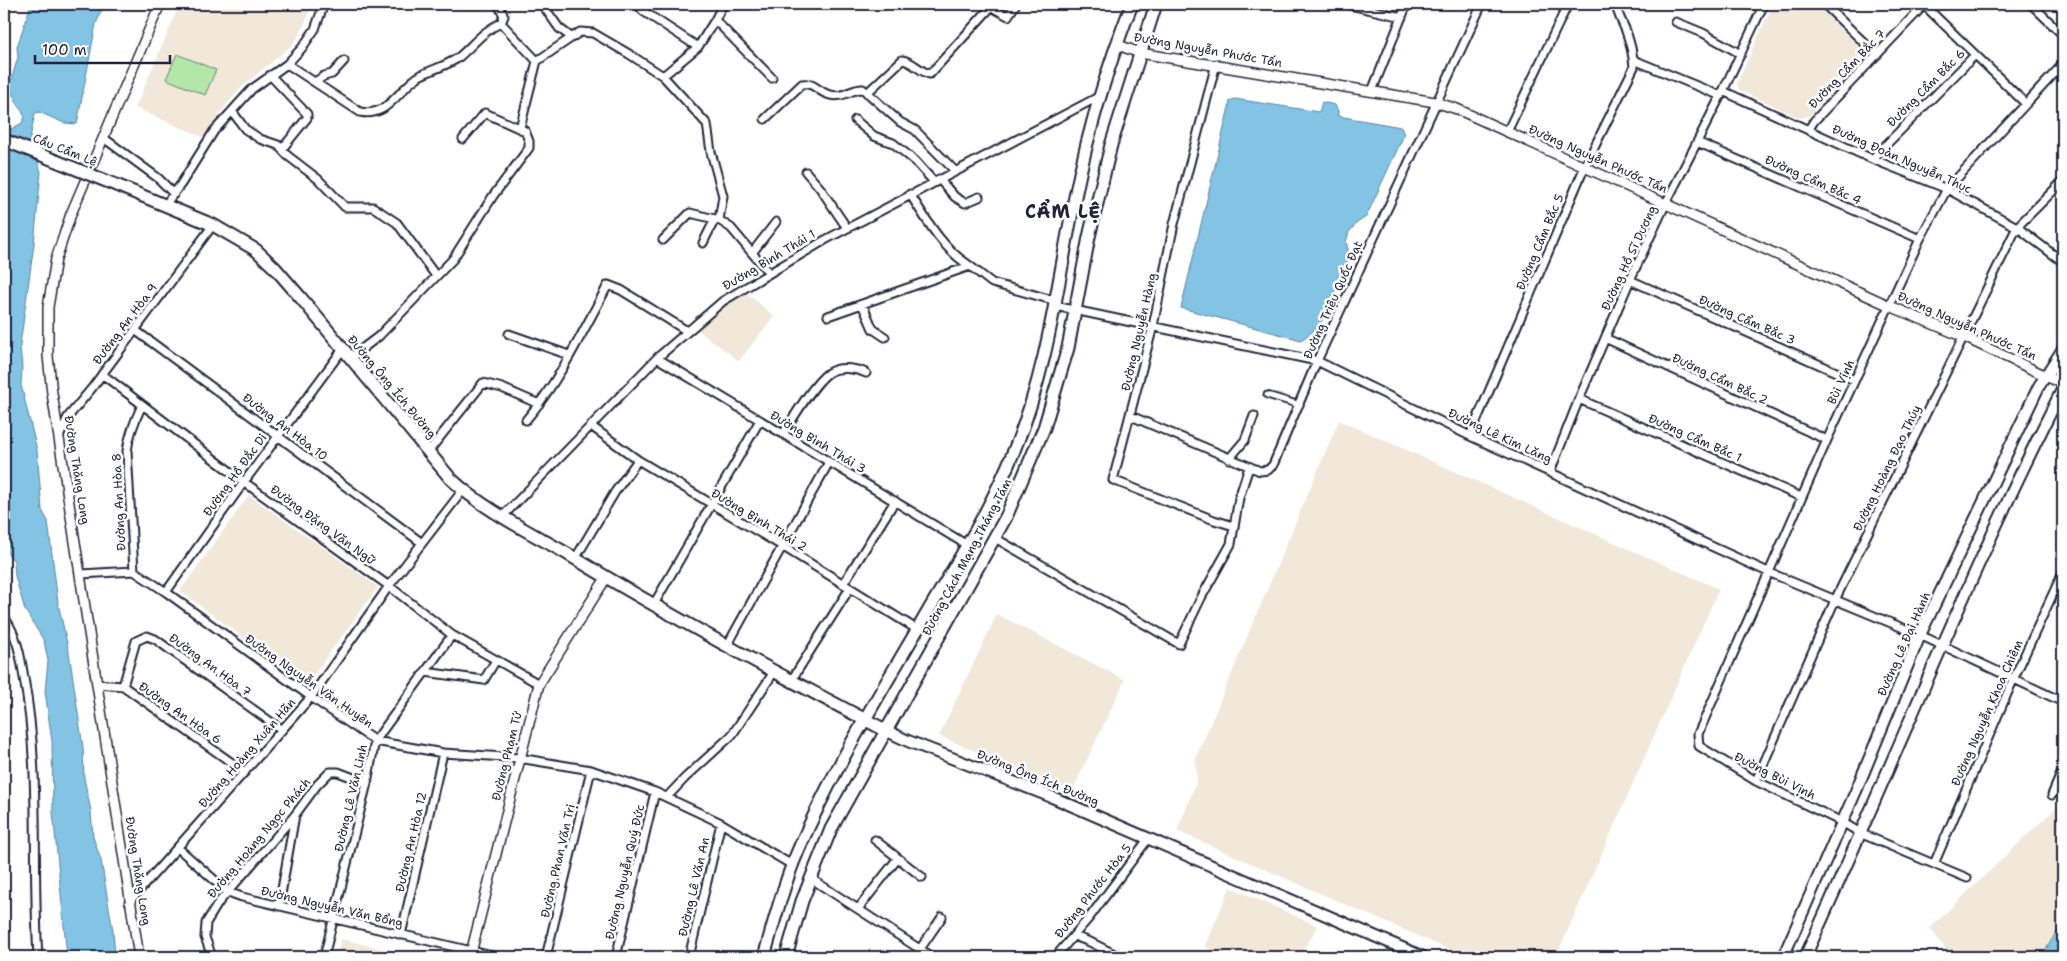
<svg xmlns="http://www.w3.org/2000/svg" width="2067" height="961" font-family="'Shantell Sans',sans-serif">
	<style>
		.built { fill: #f1e8da }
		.green { fill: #b3e7a9; stroke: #6a8472 }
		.water { fill: #83c3e4; stroke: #5c83a0 }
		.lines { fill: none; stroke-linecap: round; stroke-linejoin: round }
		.pedestrian-casing { stroke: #22223b; stroke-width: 9 }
		.minor-casing { stroke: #22223b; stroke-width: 11 }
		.tertiary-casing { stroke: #22223b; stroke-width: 12 }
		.secondary-casing { stroke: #22223b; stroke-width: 14 }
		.primary-casing { stroke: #22223b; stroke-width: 15 }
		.trunk-casing { stroke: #22223b; stroke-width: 15 }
		.pedestrian { stroke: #fff; stroke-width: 5 }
		.minor { stroke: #fff; stroke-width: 7 }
		.tertiary { stroke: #fff; stroke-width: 9 }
		.secondary { stroke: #fff; stroke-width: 10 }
		.primary { stroke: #fff; stroke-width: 11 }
		.trunk { stroke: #fff; stroke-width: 11 }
		.primary-bridge-casing { stroke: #22223b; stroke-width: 15; stroke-linecap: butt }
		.primary-bridge { stroke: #fff; stroke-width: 11 }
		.labels { text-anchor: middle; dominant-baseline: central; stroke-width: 5; stroke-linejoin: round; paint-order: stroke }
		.street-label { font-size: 12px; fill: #22223b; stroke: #fff }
		.district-label { font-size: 18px; font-weight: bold; letter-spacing: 1px; fill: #22223b; stroke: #fff }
	</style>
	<rect width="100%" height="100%" fill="#fff"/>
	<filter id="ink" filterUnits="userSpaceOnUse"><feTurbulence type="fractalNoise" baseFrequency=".02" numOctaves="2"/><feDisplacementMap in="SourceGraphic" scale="10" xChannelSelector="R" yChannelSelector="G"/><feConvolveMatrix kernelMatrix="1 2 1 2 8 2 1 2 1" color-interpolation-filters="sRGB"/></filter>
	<g filter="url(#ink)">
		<path class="built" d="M180,4H313L300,34L292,45L243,86L223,109L203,137L135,108Z
			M1773,4H1816L1861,49L1862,63L1809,116L1800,118L1739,90L1737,83Z
			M743,290L774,316L739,361L698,330L704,319Z
			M1339,420L1719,589L1556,957H1466L1177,831L1197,780L1195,760Z
			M249,495L378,587L307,684L180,591Z
			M997,614L1125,680L1072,791L939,736Z
			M2063,801V957H1951L1930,928Z
			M1230,887L1318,926L1299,957H1219L1205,946Z
			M341,939L417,957H336Z"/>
		<path class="green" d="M177,54L216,70L205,95L166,79Z"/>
		<path class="water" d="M31,4H104L96,24L77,124L64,123L39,112L35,113L30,138L41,172L34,244L20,345L22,368L21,385L37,450L42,510L48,521L58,603L69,652L83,747L84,778L91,811L93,837L101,860L113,931L115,957H67L53,812L52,742L45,691L48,661L44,641L25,610L15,576L14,561L4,549V514L10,508L4,470V457L6,454L4,450V133L22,123L25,117L9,88L18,57L17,47Z
			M1235,99L1319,112L1322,102L1335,105L1338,111V116L1401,127L1404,135L1366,217L1357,223L1349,232L1346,242L1350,257L1319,327L1301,340L1181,308L1229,107L1230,101Z
			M2063,922V957H2041Z"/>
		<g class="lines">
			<defs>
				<path id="pedestrian" d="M1267,395L1300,405"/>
				<path id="minor" d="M392,4H402
					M498,4L504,16L501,23
					M542,4L559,28L571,37
					M637,4L643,11L698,47
					M986,4L1008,16L1016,4
					M1345,4L1402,17
					M1754,4L1761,9
					M1824,4L1877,55
					M1923,4L2026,104
					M2031,4L2063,35
					M1616,5L1635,4
					M715,20L772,78
					M1676,22L1703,33L1741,54
					M501,23L537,61
					M1634,60L1721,96
					M537,61L580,32L593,33L629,54L663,76L707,124L711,152L723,196L719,220L731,228L769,273
					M287,64L360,112C389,118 399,87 421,75C433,69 447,66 459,57C473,45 484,30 501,23
					M1216,64L1174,224L1153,326L1113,480L1214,520L1234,526
					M270,75L307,114V118L282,149
					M663,76L698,47L715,20L723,4
					M315,82L324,76L332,74L344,61
					M1372,91L1407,4
					M1723,91L1872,159L1947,189L2017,227L2063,262
					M867,93L902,60C913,61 920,72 930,74L991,7
					M232,111L245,129L260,139L278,145L288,156L318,179L345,207H373L397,223L436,276
					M765,119L802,84C813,82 818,91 827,94C843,100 851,88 863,89L900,122L915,130L955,171
					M855,120L874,136L893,143L915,161L934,182
					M520,128L537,61
					M1809,129L1814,121L1924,5
					M1507,132L1568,4
					M105,139L158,178L174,194
					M1697,142L1920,239
					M1872,159L1975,55
					M806,172L820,188L847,228
					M939,179L955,197L965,203L979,197
					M910,194C927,221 943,249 970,266
					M165,205L181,184L214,131L252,89L287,64L302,48L315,29L324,4
					M663,240L690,213L719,220
					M703,243L715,219
					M752,253L776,222
					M1630,280L1854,380
					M862,304L873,329L885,337
					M1055,306L1317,361L1470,436L1768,572L1920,635L2063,702
					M828,316L970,266L992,283L1056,301
					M135,330L422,543
					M509,334L569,355
					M1605,338L1827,440
					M350,358L379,336L453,259L493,196L529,148V141L525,131L485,113L463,139
					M657,358L967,545
					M102,374L244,482L389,586L452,635L539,684
					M1579,399L1801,497
					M1131,416L1260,471L1268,470L1273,465L1317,361L1482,4
					M526,420C560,380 583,331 608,285L621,290L687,331
					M591,426L638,460L782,546L918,630
					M783,434C794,417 813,384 828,373C838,366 855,368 866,373
					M1470,436L1585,166L1634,67C1633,54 1630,42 1626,31C1622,21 1617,14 1616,4
					M59,437L68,417L92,388L213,225
					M428,452L483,383L502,388L539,404
					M1229,459L1245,440L1254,416
					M1550,472L1579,399L1630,280L1666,203L1723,91L1764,4
					M503,516L657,358L723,301L825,240L1100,96
					M995,538L1179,644L1201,598L1231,544L1239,498L1249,467
					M575,559L615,492L638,460
					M134,571L127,451C129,434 135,420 142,405
					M81,574L134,571L166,592L311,697L375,741L443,753L519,758L591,770L655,792L721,823L792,865
					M843,584L895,501
					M166,592L244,482L343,349
					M654,604L760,420
					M4,617C17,634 21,658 24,678C41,771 32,864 38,957
					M727,646L829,462
					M425,672L484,680L496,660
					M791,681L850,588
					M97,684L123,686L245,772
					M123,686L136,641L147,636L155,639L282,730
					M1756,781L1835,600L2017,227L2063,181
					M2052,795L2063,769
					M667,797L685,778L732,735L774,672
					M875,840L898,858
					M178,848L228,892L242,897L497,957
					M1934,864L2013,680L2063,572
					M810,878L932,957
					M1967,878L1862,834L1842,822L1756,781L1699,746L1698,734L1827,440L1920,239L1947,189L2063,64
					M129,902L311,697L389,586L463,490
					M279,906L295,815
					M858,909L898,858L922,877
					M401,935L443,753
					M1074,936L1090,942L1120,957
					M920,949L942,917
					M212,957L205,937L206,923L219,902L295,815L317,785L330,772H338L367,783
					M324,957L367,783L375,741L452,635
					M546,957L591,770
					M616,957L655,792
					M689,957L721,823
					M1055,957L1089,918L1148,839"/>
				<path id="tertiary" d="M1118,45L1140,53L1435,102L1457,109L1890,306L1964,337L2063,384
					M139,957L52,393L48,356V307L56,259L71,214L160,4
					M470,957L539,684L606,578"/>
				<path id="secondary" d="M885,730L908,741L1052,797L1423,957
					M1783,957L1856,791L1920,635L2039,386L2063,349
					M1805,957C1892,768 1968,574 2063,388"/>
				<path id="primary" d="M116,185L213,225L256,250L275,268L301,298L450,478C485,511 530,532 571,556C673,618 779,675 885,730"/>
				<path id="trunk" d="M764,957C773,925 781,894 793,863C829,774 882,691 930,608C961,556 993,505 1015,448C1049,366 1058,278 1076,192C1089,128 1108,65 1132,4
					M786,957L802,901L831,829L1006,517L1044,428L1068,348L1089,237L1111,145L1156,4"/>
			</defs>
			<use href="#pedestrian" class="pedestrian-casing"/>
			<use href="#minor" class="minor-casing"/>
			<use href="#tertiary" class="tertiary-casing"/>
			<use href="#secondary" class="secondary-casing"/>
			<use href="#primary" class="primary-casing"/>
			<use href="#trunk" class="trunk-casing"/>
			<use href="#pedestrian" class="pedestrian"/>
			<use href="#minor" class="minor"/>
			<use href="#tertiary" class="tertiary"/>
			<use href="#secondary" class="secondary"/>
			<use href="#primary" class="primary"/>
			<use href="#trunk" class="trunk"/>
			<defs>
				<path id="primary-bridge" d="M4,140L116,185"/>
			</defs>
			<use href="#primary-bridge" class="primary-bridge-casing"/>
			<use href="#primary-bridge" class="primary-bridge"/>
		</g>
	</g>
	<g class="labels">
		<g class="street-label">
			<text transform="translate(1208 50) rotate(10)">Đường Nguyễn Phước Tấn</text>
			<text transform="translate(1847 69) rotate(-46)">Đường Cẩm Bắc 7</text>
			<text transform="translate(1926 88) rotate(-45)">Đường Cẩm Bắc 6</text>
			<text transform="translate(65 150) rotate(22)">Cầu Cẩm Lệ</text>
			<text transform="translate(1598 159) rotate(24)">Đường Nguyễn Phước Tấn</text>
			<text transform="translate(1902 159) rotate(24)">Đường Đoàn Nguyễn Thục</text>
			<text transform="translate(1813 180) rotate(24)">Đường Cẩm Bắc 4</text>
			<text transform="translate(1540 242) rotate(-67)">Đường Cẩm Bắc 5</text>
			<text transform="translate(1629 258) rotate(-65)">Đường Hồ Sĩ Dương</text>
			<text transform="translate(769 260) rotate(-31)">Đường Bình Thái 1</text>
			<text transform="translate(1333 300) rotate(-66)">Đường Triệu Quốc Đạt</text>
			<text transform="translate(1747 320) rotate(24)">Đường Cẩm Bắc 3</text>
			<text transform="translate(125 324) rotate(-53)">Đường An Hòa 9</text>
			<text transform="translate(1967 326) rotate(24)">Đường Nguyễn Phước Tấn</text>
			<text transform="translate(1139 332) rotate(-77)">Đường Nguyễn Hàng</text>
			<text transform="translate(1720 379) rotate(25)">Đường Cẩm Bắc 2</text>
			<text transform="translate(1841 382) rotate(-65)">Bùi Vịnh</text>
			<text transform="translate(392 387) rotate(50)">Đường Ông Ích Đường</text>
			<text transform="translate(285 427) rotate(37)">Đường An Hòa 10</text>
			<text transform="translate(1500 436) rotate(25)">Đường Lê Kim Lăng</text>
			<text transform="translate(1695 438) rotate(24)">Đường Cẩm Bắc 1</text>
			<text transform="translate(818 442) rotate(31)">Đường Bình Thái 3</text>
			<text transform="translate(1887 468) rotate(-64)">Đường Hoàng Đạo Thúy</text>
			<text transform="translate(77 470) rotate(81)">Đường Thăng Long</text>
			<text transform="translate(235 475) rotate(-54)">Đường Hồ Đắc Di</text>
			<text transform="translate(119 502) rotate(-93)">Đường An Hòa 8</text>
			<text transform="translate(759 520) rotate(31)">Đường Bình Thái 2</text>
			<text transform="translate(323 525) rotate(36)">Đường Đặng Văn Ngữ</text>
			<text transform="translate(967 557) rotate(-62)">Đường Cách Mạng Tháng Tám</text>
			<text transform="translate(1904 644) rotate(-66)">Đường Lê Đại Hành</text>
			<text transform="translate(210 665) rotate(36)">Đường An Hòa 7</text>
			<text transform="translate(309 681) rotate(35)">Đường Nguyễn Văn Huyên</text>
			<text transform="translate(180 713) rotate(35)">Đường An Hòa 6</text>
			<text transform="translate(1987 713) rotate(-66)">Đường Nguyễn Khoa Chiêm</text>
			<text transform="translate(247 753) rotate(-49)">Đường Hoàng Xuân Hãn</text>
			<text transform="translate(507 756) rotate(-76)">Đường Phạm Tứ</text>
			<text transform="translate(1775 776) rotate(27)">Đường Bùi Vịnh</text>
			<text transform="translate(1038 778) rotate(22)">Đường Ông Ích Đường</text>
			<text transform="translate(351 798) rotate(-77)">Đường Lê Văn Linh</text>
			<text transform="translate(259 838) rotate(-50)">Đường Hoàng Ngọc Phách</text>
			<text transform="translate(411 842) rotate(-77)">Đường An Hòa 12</text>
			<text transform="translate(558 861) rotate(-77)">Đường Phan Văn Trị</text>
			<text transform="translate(138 871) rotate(81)">Đường Thăng Long</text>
			<text transform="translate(625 872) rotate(-77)">Đường Nguyễn Quý Đức</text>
			<text transform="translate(694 887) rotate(-77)">Đường Lê Văn An</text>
			<text transform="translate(1093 891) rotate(-52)">Đường Phước Hòa 5</text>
			<text transform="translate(332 907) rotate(13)">Đường Nguyễn Văn Bổng</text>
		</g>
		<g class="district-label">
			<text x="1063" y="212">CẨM LỆ</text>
		</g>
	</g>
	<rect width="2067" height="961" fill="none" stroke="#fff" stroke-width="20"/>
	<rect x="10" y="10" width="2047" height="941" fill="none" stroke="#22223b" stroke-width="2" filter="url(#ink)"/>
	<path d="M35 55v8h135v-8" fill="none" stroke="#22223b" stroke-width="2.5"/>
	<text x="42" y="55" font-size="15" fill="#22223b" stroke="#ffffff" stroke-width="4" paint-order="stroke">100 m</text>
</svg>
